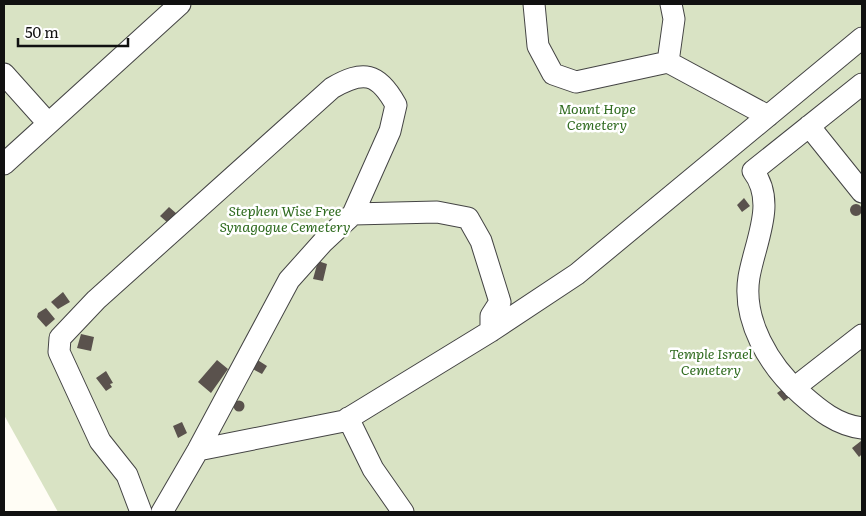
<svg xmlns="http://www.w3.org/2000/svg" width="866" height="516" font-family="Literata,serif">
	<style>
		.cemetery { fill: #d9e3c4 }
		.building { fill: #5a524d }
		.lines { fill: none; stroke-linecap: round; stroke-linejoin: round }
		.minor-casing { stroke: #444; stroke-width: 23 }
		.minor { stroke: #fff; stroke-width: 21 }
		.labels { text-anchor: middle; dominant-baseline: central; stroke-width: 5; stroke-linejoin: round; paint-order: stroke }
		.park-label { font-size: 14px; font-style: italic; fill: #2f6b1f; stroke: #fff }
	</style>
	<rect width="100%" height="100%" fill="#fffdf5"/>
	<path class="cemetery" d="M4,4H862V512H58L4,415Z"/>
	<path class="building" d="M744,198L750,206L742,212L737,205Z
		M850 210a6 6 0 1 1 12 0a6 6 0 1 1-12 0Z
		M169,207L177,214L168,223L160,216Z
		M318,261L327,264L323,281L313,279Z
		M63,292L70,302L58,309L51,302Z
		M46,308L55,319L46,327L37,317L38,313Z
		M81,334L94,337L91,351L77,348Z
		M256,359L267,366L262,374L251,368Z
		M217,360L228,369L211,393L198,382Z
		M106,371L113,383L110,384L112,387L106,391L96,378Z
		M784,388L791,396L784,401L777,393Z
		M233.5 406a5.5 5.5 0 1 1 11 0a5.5 5.5 0 1 1-11 0Z
		M182,422L187,433L178,438L173,426Z
		M861,441L862,454L859,457L852,448Z"/>
	<g class="lines">
		<defs>
			<path id="minor" d="M534,4L538,46L553,74L576,82L668,62L768,116
				M668,62L674,19L671,4
				M4,74L47,122
				M862,84L753,171C777,202 755,242 749,277C742,320 769,366 801,394C819,410 837,425 862,428
				M809,126L862,192
				M4,164L180,4
				M353,214L437,212L468,218L481,241L500,302L491,316V331
				M794,388L862,335
				M348,418L373,469L403,512
				M198,450L344,421L491,331L577,274L862,38
				M141,512L127,475L100,441L59,352L60,338L96,300L332,88C363,70 378,72 396,105L390,131L353,214L323,242L289,280L198,450L162,512"/>
		</defs>
		<use href="#minor" class="minor-casing"/>
		<use href="#minor" class="minor"/>
	</g>
	<g class="labels">
		<g class="park-label">
			<text x="597" y="108">Mount Hope<tspan x="597" dy="16">Cemetery</tspan></text>
			<text x="285" y="210">Stephen Wise Free<tspan x="285" dy="16">Synagogue Cemetery</tspan></text>
			<text x="711" y="353">Temple Israel<tspan x="711" dy="16">Cemetery</tspan></text>
		</g>
	</g>
	<rect width="866" height="516" fill="none" stroke="#111111" stroke-width="10"/>
	<path d="M18 38v8h110v-8" fill="none" stroke="#111111" stroke-width="2.5"/>
	<text x="25" y="38" font-size="15" fill="#111111" stroke="#ffffff" stroke-width="4" paint-order="stroke">50 m</text>
</svg>
